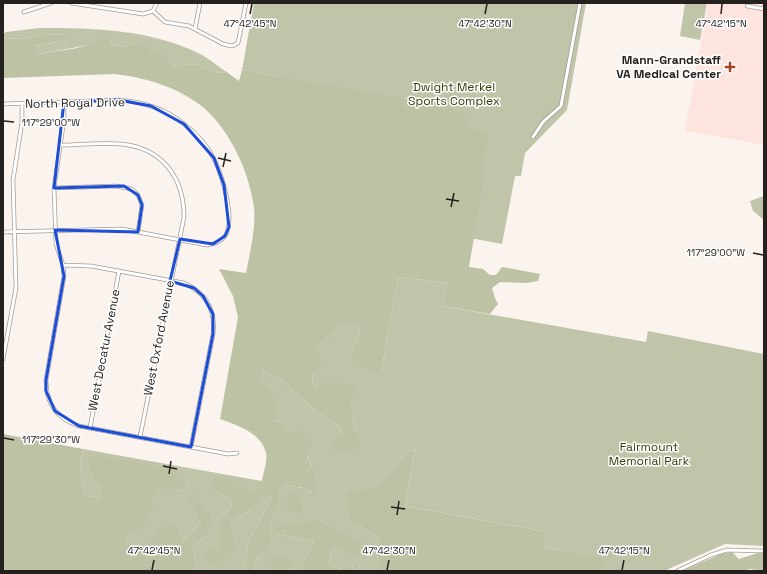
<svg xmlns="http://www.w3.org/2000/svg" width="767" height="574" font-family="'Space Grotesk',sans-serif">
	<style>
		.medical { fill: #fee4de }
		.green { fill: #c0c4a9 }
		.forest { fill: #bec2a4 }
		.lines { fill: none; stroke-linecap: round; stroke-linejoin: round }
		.minor-casing { stroke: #a39c97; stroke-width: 4.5 }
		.minor { stroke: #fff; stroke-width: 3 }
		.marked { fill: none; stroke: #1d4ed8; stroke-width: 3; stroke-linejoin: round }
		.ticks { fill: none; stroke: #24211f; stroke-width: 1.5 }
		.poi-dot { fill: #aa4226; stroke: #fff; stroke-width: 1.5 }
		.labels { text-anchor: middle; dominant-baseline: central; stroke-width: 3; stroke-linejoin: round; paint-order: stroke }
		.poi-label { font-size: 12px; font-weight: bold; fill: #24211f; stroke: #fff; text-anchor: end }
		.park-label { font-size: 12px; fill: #3a3d07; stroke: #fff }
		.street-label { font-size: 12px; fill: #24211f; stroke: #fff }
		.ticks-label { font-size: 10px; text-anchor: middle; fill: #24211f; stroke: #fff; stroke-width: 3; stroke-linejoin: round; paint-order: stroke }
	</style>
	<rect width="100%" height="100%" fill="#fbf3ed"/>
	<path class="medical" d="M708,3H764V145L685,131Z"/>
	<path class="green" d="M254,3H586L567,110L525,153L521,176H515L502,244L465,237L269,156L282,77L242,70Z
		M685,3H707L700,40L680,36Z
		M39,28C94,28 150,29 200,54C210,59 219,67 228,73L212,72L197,65L188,64L177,67L172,66L168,58L151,52L140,42L124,47L112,44L109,37L89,45L39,54L36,52V46L68,40V34L42,35L29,38L3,39V34L6,32Z
		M764,196V220L753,211L750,201Z
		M398,277L447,283L443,306L646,342L648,331L764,354V546L725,544L664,571H602L604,558L544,547L547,532L405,506L415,449L408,452L373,488L351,521L379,537L376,548L379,571H352L353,564L340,569L329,564L331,551L337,548L339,531L320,520L275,534L314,541L301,568L305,571H285L295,567L275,565V571H254L257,558L270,544C270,532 267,516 277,508L280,492L284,485L303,488L313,493V470L307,455L281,422L273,420L270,388L260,380L263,370L285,382L313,409L339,426L343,434L361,435L353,427L354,411L351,401L312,383L316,346L331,335L340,321L360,328L358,339L349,357L381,373Z
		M83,449L262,481L258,488L248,490L240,488L215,491L230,499L231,509L221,517V548L226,559L230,522L250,511L261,495L272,497L248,542L244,571H197L193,546L207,536L192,494L189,501L201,523L184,540L176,525L144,551L128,542L125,535L157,487L181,491L189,483L89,454V471L102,492L100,498L85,496L80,466Z"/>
	<path class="forest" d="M68,34L71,37L68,40L36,46V52L39,54C59,50 91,49 105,36L109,37L112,44L124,47L140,42L146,45L151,52H160L168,58L172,66L177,67L188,64L197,65L212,72L228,73L239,81L242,70L380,94L464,112L466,122L470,128L483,131L487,135V148L483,154V184L469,267L483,269L490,275H496L502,267L540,274L538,281L526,283L500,282L492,288L495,298L498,304L490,314L443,306L447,283L398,277L381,373L366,368L349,357L358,339L360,328L340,322L331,335L316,346L322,364L313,373L312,383L318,386L323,382L358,385L351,401L354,411L353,427L361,435V442L355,449L336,452L330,443L343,434L339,426L313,409L285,382L263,370L260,380L270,388L278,405L273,420L281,422L290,433L299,429L312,442L307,456L313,470L317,493H313L303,488L284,485L280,492L278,508C267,516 270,532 271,544L257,558L254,571H244L248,542L272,497L261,496L250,511L230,522L235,548L226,559L209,567L206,552L213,548H221V517L231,509L230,499L215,491L212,481L216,476L234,479C241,489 246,491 258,488L256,483L262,481C263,473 268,460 266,453C261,432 236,425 220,419L238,317L233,296L219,269L246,273C250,252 256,229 254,207C249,172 231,132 204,108C180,88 145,77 114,74L3,78V39L29,38L42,35Z
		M3,434L83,449L80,466L85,496L100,498L102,492L89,471V454L162,468L189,483L181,491L157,488L151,498L154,508L138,533L125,535L128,542L144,550L166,523L176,525L184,540L201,523L188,500L192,493L211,515L207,536L193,546L197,571H3Z
		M415,449L405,506L547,532L544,547L605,558L602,571H379L376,548L379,537L351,521L346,492L373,488L408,452Z
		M294,494L299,497L303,509L300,514L291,512L286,504L288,496Z
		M320,520L362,543L359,553L353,557L337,548L331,551L329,564L340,569L353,564L352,571H305L301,568L314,541L275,534L277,525Z
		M732,552L739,559L758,553H764V571L750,569L742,571H682L721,554Z
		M276,555L290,559L295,567L285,571H275V565L269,561L270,557Z"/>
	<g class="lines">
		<defs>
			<path id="minor" d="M71,3L143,14L153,11L165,22L189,26L223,44L232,46L238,43L246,3
				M747,6L764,9
				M153,11L157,3
				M24,12L51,3
				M195,29L200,3
				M64,102V119L54,188L56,244L63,265L64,276L46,380C46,403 57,419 79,426L228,454L237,453
				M3,104L119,100C143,102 165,108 184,124C196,133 207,145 214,159C222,175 236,220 225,236C221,242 214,244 207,245L122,229L3,232
				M533,137L543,122L561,106L580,3
				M60,145C80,145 101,142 121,144C162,148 184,177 184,217L140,437
				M54,188L116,186L132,189L138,195L142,205L138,232
				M63,265L91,266L184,283C206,293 216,310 213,334L191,447
				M3,359L16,288L13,180L22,122V104
				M90,428L119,271
				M677,571L711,555L727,550L764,551"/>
		</defs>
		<use href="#minor" class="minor-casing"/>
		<use href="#minor" class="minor"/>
	</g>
	<path class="marked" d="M119,100L151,106L184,124L214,158L224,185L229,227L225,236L213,244L180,239L170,281L194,288L203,296L213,314V334L191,447L79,426L55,411L46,391V380L64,276L55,230L138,232L142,205L138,195L124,186L54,188L64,102Z"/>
	<path class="ticks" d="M250,14L252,4M485,14L487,4M721,14L722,4M4,121L14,122M218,158L231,161M223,167L226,153M446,199L459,201M451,207L454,193M753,253L763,255M4,438L14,440M163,466L177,469M169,474L171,461M391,507L405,509M397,515L399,501M152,570L154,560M387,570L389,560M622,570L624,560"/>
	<path class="poi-dot" d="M728 61h4v4h4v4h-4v4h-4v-4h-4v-4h4z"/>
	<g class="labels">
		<g class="poi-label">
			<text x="721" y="60">Mann-Grandstaff<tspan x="721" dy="14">VA Medical Center</tspan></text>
		</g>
		<g class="park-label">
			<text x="454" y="87">Dwight Merkel<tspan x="454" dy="14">Sports Complex</tspan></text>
			<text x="649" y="447">Fairmount<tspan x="649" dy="14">Memorial Park</tspan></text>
		</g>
		<g class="street-label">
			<text transform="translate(75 103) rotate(-1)">North Royal Drive</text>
			<text transform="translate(159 338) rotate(-79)">West Oxford Avenue</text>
			<text transform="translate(104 350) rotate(-79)">West Decatur Avenue</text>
		</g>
	</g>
	<g class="ticks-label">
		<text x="250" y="27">47°42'45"N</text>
		<text x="485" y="27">47°42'30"N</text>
		<text x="721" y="27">47°42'15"N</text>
		<text x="51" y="126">117°29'00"W</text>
		<text x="716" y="256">117°29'00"W</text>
		<text x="51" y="443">117°29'30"W</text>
		<text x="154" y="554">47°42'45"N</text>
		<text x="389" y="554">47°42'30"N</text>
		<text x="624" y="554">47°42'15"N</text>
	</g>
	<rect width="767" height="574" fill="none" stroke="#24211f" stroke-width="8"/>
</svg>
